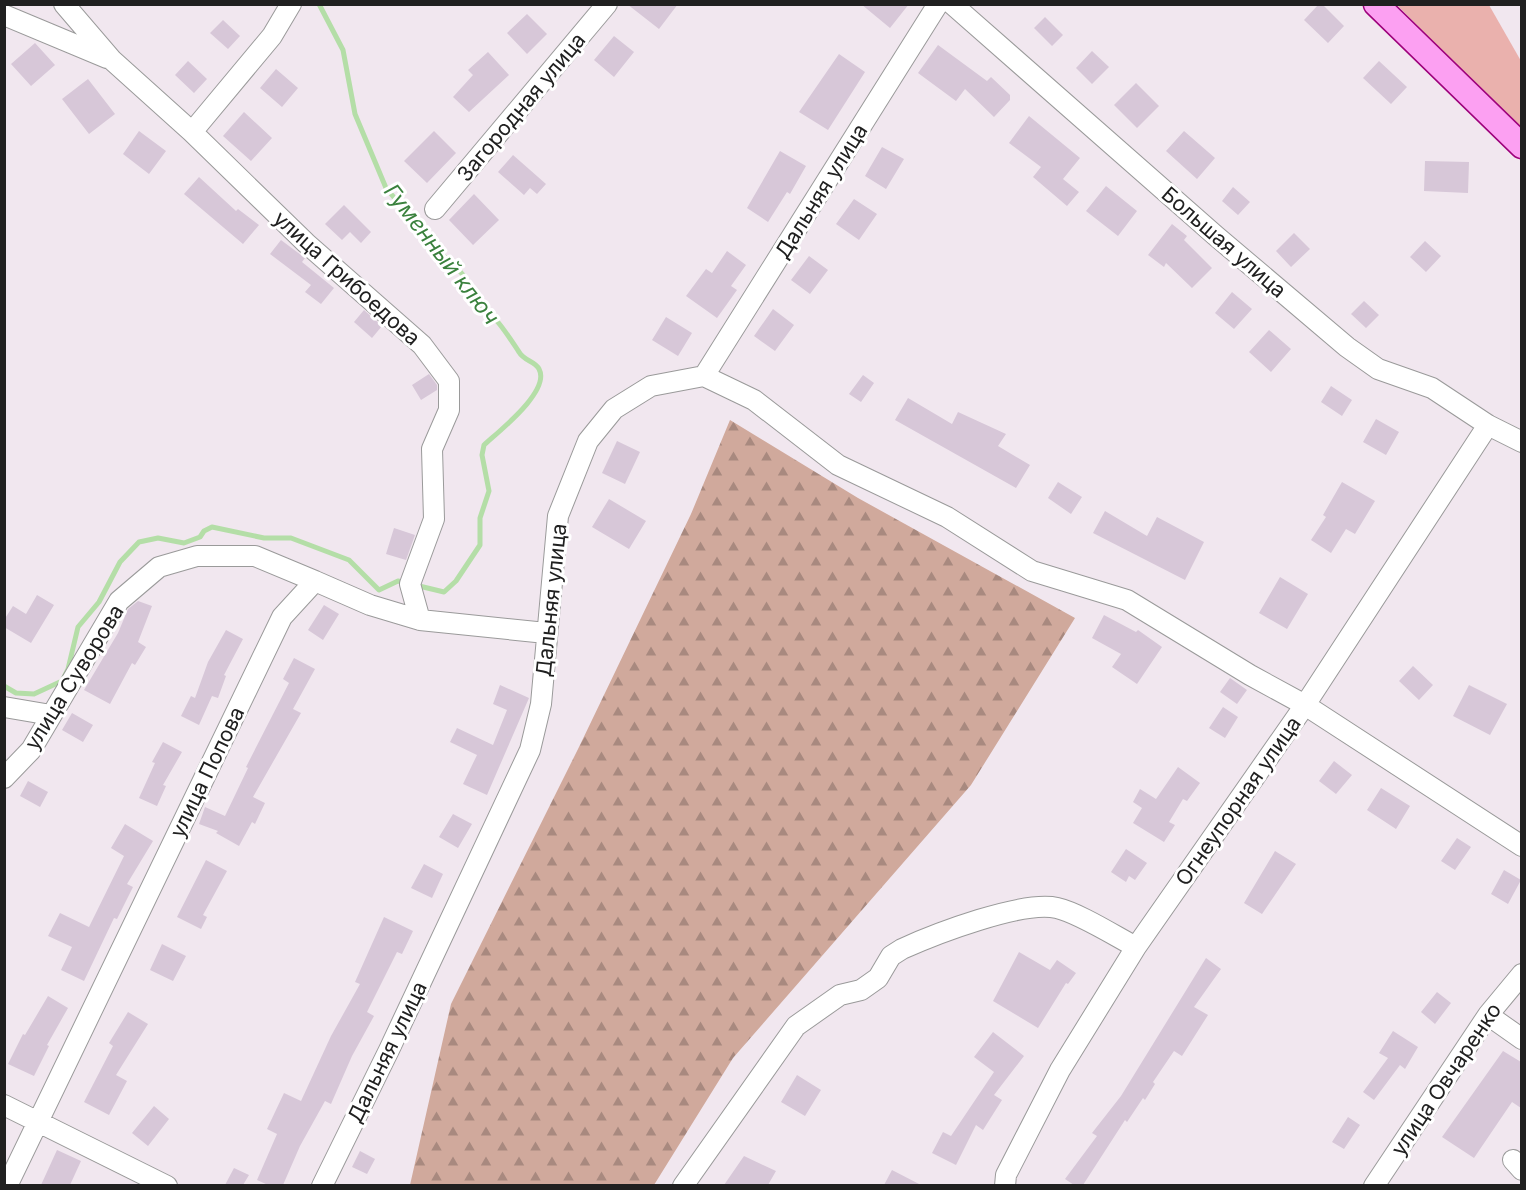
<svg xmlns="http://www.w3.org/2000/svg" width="1526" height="1190" font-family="Inter,sans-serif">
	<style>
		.grass { fill: #eab1ad }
		.forest { fill: url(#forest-firs) }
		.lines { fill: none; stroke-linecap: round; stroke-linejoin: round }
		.stream { stroke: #b4dea7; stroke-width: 5 }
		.building { fill: #d7c7d8 }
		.minor-casing { stroke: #9a9a9a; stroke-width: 22 }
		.major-casing { stroke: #9d007b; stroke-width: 27 }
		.minor { stroke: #fff; stroke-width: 20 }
		.major { stroke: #fca0f2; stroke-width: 24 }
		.labels { text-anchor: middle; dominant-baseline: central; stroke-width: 6; stroke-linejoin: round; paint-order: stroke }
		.street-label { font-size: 21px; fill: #202020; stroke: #fff }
		.water-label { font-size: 22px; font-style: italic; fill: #3a813d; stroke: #fff }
	</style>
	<defs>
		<pattern id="forest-firs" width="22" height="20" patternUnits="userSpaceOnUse" patternTransform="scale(1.5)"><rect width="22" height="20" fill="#d0a99c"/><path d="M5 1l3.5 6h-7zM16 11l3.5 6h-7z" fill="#a8897f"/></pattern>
	</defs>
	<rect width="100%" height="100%" fill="#f1e7ef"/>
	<path class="grass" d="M1397,5H1489L1521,61V131Z"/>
	<path class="forest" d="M730,420L858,498L1075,618L971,785L733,1058L654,1185H410L451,1004L579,747L691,514Z"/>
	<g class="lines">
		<path class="stream" d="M319,4L343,50L355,114L386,188L448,261C464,272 471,285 476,303C495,314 507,334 519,352C524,361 535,361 539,369C551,391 498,432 484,445L482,455L489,491L480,518V545L456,581L444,592L415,585
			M4,686L16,693L34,694L62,681L68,669L78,627L99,602L120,562L139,542L158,538L184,543L200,537L204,531L212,527L264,538H291L349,560L379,590L398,581L406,583"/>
	</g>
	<path class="building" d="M627,4H678L659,29Z
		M861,4H909L890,28Z
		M1319,4H1322L1344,26L1328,43L1304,20Z
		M527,14L547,34L527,54L507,33Z
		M1045,17L1063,35L1052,46L1034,28Z
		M223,20L240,36L228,49L210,33Z
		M614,36L634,52L614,77L594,60Z
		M35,43L55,65L31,86L11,64Z
		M938,45L987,81L991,77L1010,95V100L994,117L965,89L956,101L918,73Z
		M1092,51L1109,67L1092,84L1076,68Z
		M488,52L509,75L469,112L453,97L473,75L468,70Z
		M839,54L865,72L828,130L799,112Z
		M188,61L207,79L194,93L175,75Z
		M1379,61L1407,87L1391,104L1363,78Z
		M276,69L298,88L282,107L260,88Z
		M88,79L115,114L89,134L62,99Z
		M1136,83L1159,106L1137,128L1114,105Z
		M244,112L272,138L251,161L223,136Z
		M1029,116L1080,158L1063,179L1079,192L1067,206L1033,177L1041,167L1009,143Z
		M139,131L166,151L149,174L123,154Z
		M434,131L456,153L427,183L404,161Z
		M1184,131L1215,158L1197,179L1166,151Z
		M882,147L904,159L886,189L865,176Z
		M780,151L806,166L790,194L787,192L768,222L747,208Z
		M513,155L546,184L537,194L530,188L524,195L498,172Z
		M1425,161L1469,162L1468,193L1424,191Z
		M199,177L236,211L238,209L259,225L243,244L184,194Z
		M1106,186L1137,211L1118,236L1086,211Z
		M1233,187L1250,202L1238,215L1222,201Z
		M474,194L499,220L473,245L449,220Z
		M854,199L877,214L859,240L836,224Z
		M344,205L371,232L361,243L350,232L342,240L325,224Z
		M1172,224L1187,236L1184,240L1212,268L1192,288L1166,263L1164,267L1148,255Z
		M1294,233L1310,249L1291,267L1276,251Z
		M281,240L305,258L302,262L334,288L321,304L305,292L311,285L270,254Z
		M1425,241L1441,256L1426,272L1410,257Z
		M727,251L746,265L731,286L737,290L717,318L686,296L706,269L712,273Z
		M809,256L828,270L810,294L791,280Z
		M1232,292L1252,309L1234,329L1215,313Z
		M1364,301L1379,315L1366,328L1351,314Z
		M773,309L794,325L775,351L754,336Z
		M364,310L382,326L372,338L354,322Z
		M666,317L692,333L678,356L652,340Z
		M1269,330L1291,349L1271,372L1249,352Z
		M429,374L437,385V390L421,400L412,385Z
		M863,375L874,383L861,402L849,394Z
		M1331,386L1352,400L1342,416L1321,402Z
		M908,398L952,424L958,412L1006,434L998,446L1030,465L1016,488L895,420Z
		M1376,419L1399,432L1386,455L1363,442Z
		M617,441L640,452L625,484L602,473Z
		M1058,482L1082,497L1071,514L1048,498Z
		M1342,482L1375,501L1355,534L1346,529L1331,553L1311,540L1326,517L1323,515Z
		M609,499L646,521L629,549L592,527Z
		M1105,511L1147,536L1157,517L1204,542L1185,580L1093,533Z
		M394,528L415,535L406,560L386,554Z
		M1280,577L1308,594L1287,629L1259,613Z
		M37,595L54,605L31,643L4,627V620L13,606L26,614Z
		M138,601L152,606L138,642L146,647L135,665L132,663L110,704L84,690L118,633L128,609Z
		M324,605L339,614L323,640L308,630Z
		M1104,615L1136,632L1138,630L1162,647L1137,684L1112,667L1121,654L1092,638Z
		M226,630L243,639L224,675L226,676L218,698L212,696L199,725L181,716L191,696L195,698L208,662Z
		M294,658L315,669L293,709L301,713L253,797L265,803L255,824L252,822L239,846L216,833L218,831L199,824L205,807L225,816L248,768L246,767L289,683L283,679Z
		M1413,666L1433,685L1419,700L1399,681Z
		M1230,678L1247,690L1237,704L1220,692Z
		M500,685L529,698L487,795L463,784L477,755L450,742L457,728L493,745L507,710L493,704Z
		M1469,685L1507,704L1490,735L1453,716Z
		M1223,707L1238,717L1225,738L1209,728Z
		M72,713L93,725L83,742L62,730Z
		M163,742L182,752L163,785L166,786L157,806L139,798L155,763L152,762Z
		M1334,761L1352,775L1336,794L1319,781Z
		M1178,767L1200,783L1187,801L1183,799L1169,822L1175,825L1164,842L1133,823L1142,808L1133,802L1140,789L1156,799Z
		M28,781L48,792L40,807L20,796Z
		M1381,788L1410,806L1396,829L1367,810Z
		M453,814L472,824L458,848L439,837Z
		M125,824L153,841L127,884L133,887L117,919L114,918L84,981L61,970L72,947L48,936L60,913L89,927L124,856L111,848Z
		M1457,838L1471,847L1455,870L1441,861Z
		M1126,849L1147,863L1135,880L1129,876L1126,882L1111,872Z
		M1275,851L1296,864L1262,914L1244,903Z
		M206,860L227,871L203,915L207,917L201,929L177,917Z
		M424,864L443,874L432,898L411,888Z
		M1504,870L1521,880L1508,904L1491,894Z
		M384,917L413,931L402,954L397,952L367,1012L374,1016L352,1056L331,1104L325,1101L300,1146L283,1185H268L257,1180L277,1134L267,1129L284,1093L301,1101L331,1036L360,984L355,982Z
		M162,944L186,956L173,981L150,970Z
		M1019,952L1050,970L1057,960L1076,973L1068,984L1066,983L1038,1028L993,1001Z
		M1206,958L1221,969L1194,1007L1208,1015L1182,1056L1174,1051L1153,1082L1155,1084L1145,1100L1143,1098L1127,1122L1125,1120L1083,1185H1074L1065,1179L1097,1136L1092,1133L1121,1096Z
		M1437,992L1451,1003L1435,1024L1421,1012Z
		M48,996L68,1008L47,1045L49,1046L34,1076L8,1064L23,1034L25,1035Z
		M128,1012L148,1024L116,1075L127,1081L109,1115L84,1102L113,1046L109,1043Z
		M1393,1031L1418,1047L1405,1069L1400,1065L1374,1100L1363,1092L1388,1058L1379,1053Z
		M993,1032L1024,1056L994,1095L1002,1100L983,1130L976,1125L956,1165L932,1153L943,1132L951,1136L994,1072L974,1057Z
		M1503,1051L1521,1062V1108L1512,1102L1474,1158L1442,1137Z
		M797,1075L821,1090L805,1116L781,1102Z
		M154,1106L169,1119L148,1146L132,1133Z
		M1348,1117L1360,1125L1344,1149L1332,1142Z
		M57,1150L81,1161L70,1185H41Z
		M360,1151L375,1159L367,1174L352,1167Z
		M744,1156L776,1171L768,1185H724Z
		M234,1168L249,1175L243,1185H225Z
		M892,1170L921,1185H884Z"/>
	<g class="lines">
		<defs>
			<path id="minor" d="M64,4L112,60L192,132L306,243L422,345L449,381V410L432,449L434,519L410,584L420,620
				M952,4L1216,236L1347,347L1378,369L1432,388L1488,425L1522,442
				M4,15L107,58
				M192,132L272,36L291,4
				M435,209L607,4
				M704,376L754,400L838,465L947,517L1032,571L1127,600L1250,675L1305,705L1522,846
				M4,707L51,715
				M4,778L31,750L119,601L159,567L197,556H255L315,581
				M1488,1015L1522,1039
				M4,1105L167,1186
				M1513,1160L1522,1170
				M7,1186L282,617L315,581L370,605L420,620L546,633
				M322,1186L389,1050L530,750L541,704L558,516L588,441L614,409L651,386L704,376L938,4
				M683,1186L796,1026L840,995L861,990L878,978L891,956L902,949C935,934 1023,900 1057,908C1079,913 1115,936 1136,947
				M1005,1186L1006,1175L1060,1070L1136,947L1305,705L1488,425
				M1374,1186L1488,1015L1522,974"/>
			<path id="major" d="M1376,4L1522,146"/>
		</defs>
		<use href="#minor" class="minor-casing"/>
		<use href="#major" class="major-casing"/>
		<use href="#minor" class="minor"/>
		<use href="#major" class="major"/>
	</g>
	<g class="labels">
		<g class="street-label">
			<text transform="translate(521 107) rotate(-50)">Загородная улица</text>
			<text transform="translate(821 191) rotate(-58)">Дальняя улица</text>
			<text transform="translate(1224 242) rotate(41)">Большая улица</text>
			<text transform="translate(347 278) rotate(42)">улица Грибоедова</text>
			<text transform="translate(551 600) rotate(-84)">Дальняя улица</text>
			<text transform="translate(74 677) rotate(-58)">улица Суворова</text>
			<text transform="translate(207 772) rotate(-64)">улица Попова</text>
			<text transform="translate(1238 801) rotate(-55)">Огнеупорная улица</text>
			<text transform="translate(387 1052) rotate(-64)">Дальняя улица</text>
			<text transform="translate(1446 1079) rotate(-56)">улица Овчаренко</text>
		</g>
		<g class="water-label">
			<text transform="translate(442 254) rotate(52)">Гуменный ключ</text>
		</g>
	</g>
	<rect width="1526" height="1190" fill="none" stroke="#202020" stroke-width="12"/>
</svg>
